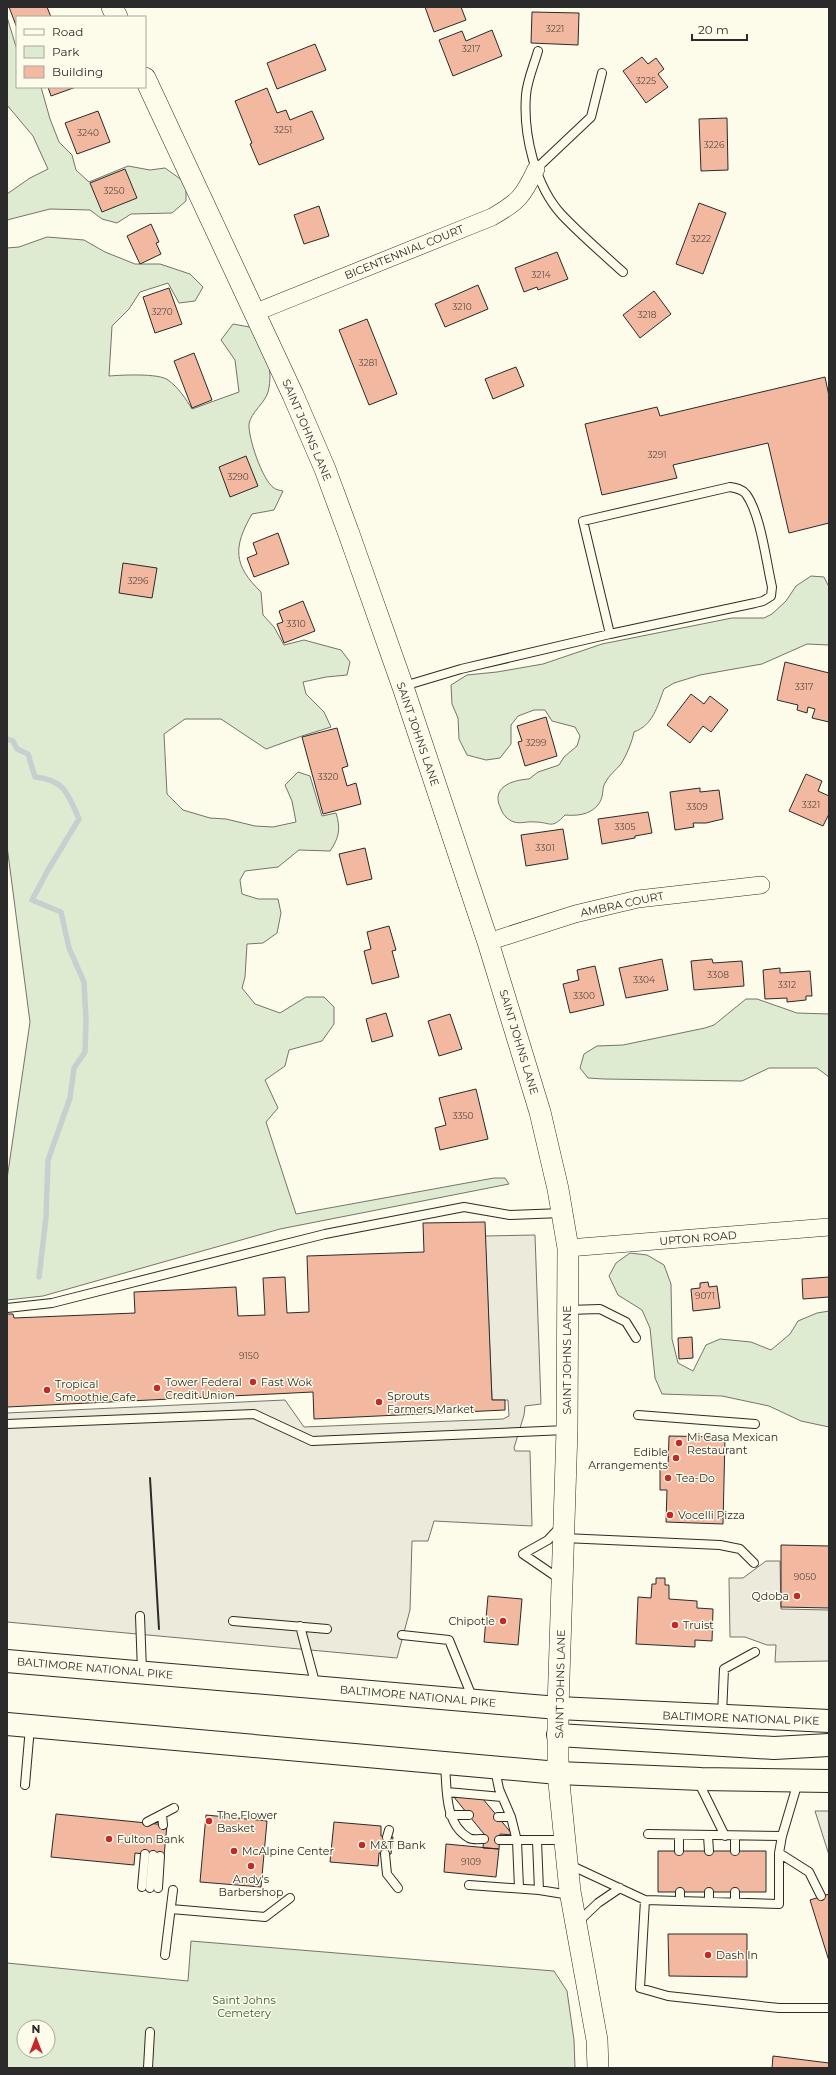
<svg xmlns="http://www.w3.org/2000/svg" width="836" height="2075" font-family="Montserrat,sans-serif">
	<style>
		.green { fill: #deebd1; stroke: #74746e; fill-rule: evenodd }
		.parking { fill: #eceadb; stroke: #74746e }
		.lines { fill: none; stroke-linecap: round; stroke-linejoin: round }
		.stream { stroke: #c7d0d0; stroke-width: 5.5 }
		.building { fill: #f2b8a0; stroke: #2b2b2b }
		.service-casing { stroke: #2b2b2b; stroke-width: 10 }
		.minor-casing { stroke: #2b2b2b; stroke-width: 18 }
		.tertiary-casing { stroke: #2b2b2b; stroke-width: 22 }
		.primary-casing { stroke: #2b2b2b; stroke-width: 24 }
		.service { stroke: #fdfbea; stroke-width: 8 }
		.minor { stroke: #fdfbea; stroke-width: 17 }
		.tertiary { stroke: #fdfbea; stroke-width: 21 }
		.primary { stroke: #fdfbea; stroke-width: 22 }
		.wall { stroke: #2b2b2b; stroke-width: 2 }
		.poi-dot { fill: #c62828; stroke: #fdfbea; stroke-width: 1.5 }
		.labels { text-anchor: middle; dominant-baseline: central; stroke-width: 3; stroke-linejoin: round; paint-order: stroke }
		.number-label { font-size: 9px; fill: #5d4e48 }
		.street-label { font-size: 11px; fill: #2b2b2b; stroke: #fdfbea }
		.poi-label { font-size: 11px; fill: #2b2b2b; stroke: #fdfbea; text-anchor: start }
		.park-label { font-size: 11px; fill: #34623c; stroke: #fdfbea }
	</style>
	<rect width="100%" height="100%" fill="#fdfbea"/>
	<path class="green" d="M7,17L17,50V87H41L50,119L59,142L72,155L76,170L89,182L128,166L150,170L165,168L186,183V201L172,213L131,214L117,223L102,219L90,210L50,209L7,220V194L30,178L48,169L33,136L7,105Z
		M47,237L84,240L105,252L135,264H160L190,274L203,287L195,301L179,303L168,283L140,292L129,309L112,326L109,376C121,375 159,373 168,380C178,387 186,399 192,409L239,392L235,360L221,340L233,324L255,328C265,348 274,369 268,392C265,403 251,412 249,424C248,437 262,480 274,488C276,490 280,490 283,491L274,510L252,514C233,547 233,565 261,592L263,615L274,627L284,645L304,640L341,650L350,662L347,675L326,677L303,682L306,694L324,712L331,727L302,736L266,749L221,719H185L164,734L167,794L183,810L210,818L226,819L255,826L273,827L296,822L292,801L285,785L298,772L310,776L322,816L336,813C341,829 339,838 330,851L299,850L278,867L245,871L240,880L242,894L258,899H278L281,913L277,933L263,943L247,944L245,977L242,988L255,1004L280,1013L306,997H324L334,1007V1024L322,1041L289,1050L285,1066L265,1080L278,1108L266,1122L296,1214L494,1178H505L509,1184L280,1229L43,1296L7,1300V1179L30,1022L7,846V248L19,247Z
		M811,576L824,577L829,587V645L807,644L762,664L700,675L674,683L664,689C657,707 653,725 634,732C632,742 627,754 621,764C616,770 609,775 605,783C601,790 605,797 597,806C589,815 576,816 565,815C551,830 551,822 535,822C527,821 521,824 514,822C508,820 503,815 501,809C490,788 511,780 529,779L538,772L559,765L564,757L577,746L580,736L575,727L552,721L545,710H534L518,716L511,725V744L500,758L486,760L467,755L459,739L458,718L452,704L451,685L467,675L497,672L543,664L602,644L732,618H764L772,614L786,601L796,586Z
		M746,999H757L797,1013L829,1014V1077L817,1068H769L742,1081L604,1079L588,1078L580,1068L584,1054L597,1046L623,1045L705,1028L714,1025Z
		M630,1253L647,1255L664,1265L671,1284L672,1339L678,1363L693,1371L706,1345L720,1339L751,1342L771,1350L790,1334L798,1321L817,1313L829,1311V1427L801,1421L769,1406L722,1396L662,1394L655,1378L650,1328L642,1310L618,1295L609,1276L616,1263Z
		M191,1941L554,1971L567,1991L574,2040L575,2068H7V1963L188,1981ZM24,2027H48V2051H24Z"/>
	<path class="parking" d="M535,1235L541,1404L525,1406L524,1415L514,1448L515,1451H530L532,1526L434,1521L428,1541H412L410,1610L397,1658L7,1622V1413L285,1400L304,1427L503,1419L509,1416L508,1400H492L485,1236Z
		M766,1561H780L781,1609L829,1610V1661L775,1662L776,1645H767L745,1637H730L729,1578H743Z
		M815,1811H829V1855Z"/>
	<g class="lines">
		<path class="stream" d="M7,739L13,741L17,749L28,754L35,777C65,780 68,794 79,819L48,870L32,900L61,912L69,948L84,982L86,1021L85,1052L74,1068L70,1098L48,1160L46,1217L39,1277"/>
	</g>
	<path class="building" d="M9,7H47L51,17H17V28Z
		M425,7H461L466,20L434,32Z
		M532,12L579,13L578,45L531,43Z
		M492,30L502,56L453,76L439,40L462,31L466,41Z
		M315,44L326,70L277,89L267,63Z
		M642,57L648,64L656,58L664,69L658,74L668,87L646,103L623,71Z
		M48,87H76L51,96Z
		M267,88L277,113L286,110L290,120L312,111L324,139L259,165L250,144L252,143L235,101Z
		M98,111L110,142L77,154L65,123Z
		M727,118L728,170L701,171L699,119Z
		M125,169L137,198L102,212L90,183Z
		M699,203L726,213L703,274L676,264Z
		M319,206L329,236L304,244L294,215Z
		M151,224L159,242L156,243L161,254L140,264L127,236Z
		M557,252L568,279L538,290L537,287L524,292L515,268Z
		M478,285L488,309L445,327L435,304Z
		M169,288L182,324L155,333L143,297Z
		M654,291L671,314L640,338L623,315Z
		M367,319L397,394L369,405L339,330Z
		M194,353L212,400L192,408L174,361Z
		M516,367L524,386L493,399L485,379Z
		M825,377L829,396V523L789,533L768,443L673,465L677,478L602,495L585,424L657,407L660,416Z
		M246,456L258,486L230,497L219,467Z
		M278,533L289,564L254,577L247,558L257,554L253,543Z
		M123,563L157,568L152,598L119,593Z
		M303,601L315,631L284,643L277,624L283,622L279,611Z
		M785,662L829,673V722L812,718L815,709L808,707L807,713L797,710L798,705L777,700Z
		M691,694L704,704L710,696L728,710L711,732L703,726L690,743L667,725Z
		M546,717L557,756L525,766L518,742L522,741L517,726Z
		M337,728L348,766L342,768L347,786L356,783L361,804L323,814L302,737Z
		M806,774L822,781L818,791L829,796V814L823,826L789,811Z
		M700,788V792L719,790L723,819L706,823H693L694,827L675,830L670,792Z
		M648,812L652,833L635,836V838L602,844L598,819Z
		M563,829L568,859L526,866L521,835Z
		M365,848L372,879L347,885L339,854Z
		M389,926L396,950L392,951L399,977L372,984L364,951L371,949L367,932Z
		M662,959L668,990L626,998L619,968Z
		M712,959L713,963L742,961L744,986L694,990L691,961Z
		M595,966L604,1005L570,1013L563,984L579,980L577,970Z
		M780,968V973L810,971L812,996H806V1000L787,1002V998L765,999L763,970Z
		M386,1013L393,1036L372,1042L366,1019Z
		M450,1014L462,1049L439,1056L428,1021Z
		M476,1089L488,1139L440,1150L435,1128L446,1125L439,1098Z
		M485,1222L492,1400H505V1410L314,1419L313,1392L7,1407V1314H13L14,1318L135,1313L134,1292L236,1287L238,1316L265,1315L263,1278L285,1277L287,1313L309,1312L307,1256L424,1252L423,1223Z
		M829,1277V1297L803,1299L802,1279Z
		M708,1282L709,1287L717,1286L720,1308L693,1311L691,1289L700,1288V1283Z
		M692,1337L693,1358L679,1359L678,1338Z
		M669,1436L725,1437L723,1524L666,1522L667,1490H660V1468L668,1469Z
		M781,1545L829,1546V1608L781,1607Z
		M656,1578H665V1585H669V1599L697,1601V1608L713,1609L712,1641L695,1640V1647L636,1644L638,1597L651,1598L652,1584H656Z
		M488,1596L522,1599L518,1645L484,1642Z
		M453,1796L483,1799L513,1835L500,1834L499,1849L483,1848L484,1834Z
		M56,1814L167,1825L164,1856L135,1853L134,1865L51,1857Z
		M206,1815L267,1821L261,1887L200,1882Z
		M334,1822L381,1826V1836L393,1837L391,1854L379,1853L378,1866L330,1862Z
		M446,1844L499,1849L496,1877L444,1872Z
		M658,1851H766V1892H658Z
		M829,1894V1961L810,1900Z
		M668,1934H747V1977L669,1976Z
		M773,2056L829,2063V2068H772Z"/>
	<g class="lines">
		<defs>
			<path id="service" d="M538,51C534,65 527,81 526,95C523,134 535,186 562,215C581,235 603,254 623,272
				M536,169L591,117L602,73
				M404,686L461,669L610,634L583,521L730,487C736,488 742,489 746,494C761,515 766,561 772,587L771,596L763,601L755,603L610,634
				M7,1308L52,1303L325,1234L464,1207L510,1215L562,1213
				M568,1310L600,1309L626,1322L636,1338
				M638,1415L755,1424
				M7,1424L254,1414L312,1441L566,1430
				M560,1527L548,1540L523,1554L561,1580
				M564,1538L720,1545L740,1549L754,1563
				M140,1616L142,1671
				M233,1621L327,1629
				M300,1626L316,1686
				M402,1635L449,1640L473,1699
				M722,1715L724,1669L755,1652
				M445,1764C447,1788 444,1824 469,1838C472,1840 480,1839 484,1839
				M495,1769L499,1789L511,1817H498
				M698,1781L725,1836
				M25,1785L30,1727
				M447,1792L502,1797
				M162,1815L163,1825
				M450,1815H469
				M511,1817L517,1841L519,1888
				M147,1822L174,1808
				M648,1834L782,1836
				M679,1836V1851
				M708,1836L709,1851
				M735,1836V1851
				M387,1837L389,1830
				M499,1840H564
				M537,1841L539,1890
				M779,1853L809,1872L821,1896
				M385,1854L387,1874L398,1888
				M570,1865L645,1900L779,1904V1853L782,1836L798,1782
				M469,1885L539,1890L570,1895
				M142,1887L145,1854
				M150,1888L153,1855
				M158,1888L160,1856
				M680,1892V1901
				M709,1892V1901
				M645,1900L640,1988L668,1996L779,2008H829
				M735,1902V1892
				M171,1909L265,1917L290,1898
				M577,1923L598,1903L620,1888
				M165,1955L173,1890
				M148,2068L150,2032"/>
			<path id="minor" d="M254,313L492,217C518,202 523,197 536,169
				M488,942L575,914L638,899L761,885
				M568,1248L829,1227"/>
			<path id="tertiary" d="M112,7L117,17
				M145,78L293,395L325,469L349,534L403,687L488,942L540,1112L558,1189L568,1248L567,1430L558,1708V1773L570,1891L597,2040L598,2068"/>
			<path id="primary" d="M7,1661L558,1708L829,1721
				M7,1724L558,1773L701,1779L829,1781
				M558,1735L774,1748L829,1745"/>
		</defs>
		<use href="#service" class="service-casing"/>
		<use href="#minor" class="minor-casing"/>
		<use href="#tertiary" class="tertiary-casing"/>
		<use href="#primary" class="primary-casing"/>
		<use href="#service" class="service"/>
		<use href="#minor" class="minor"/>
		<use href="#tertiary" class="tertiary"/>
		<use href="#primary" class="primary"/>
		<path class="wall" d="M150,1478L159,1629"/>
	</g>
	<g class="poi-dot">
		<circle cx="253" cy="1382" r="4"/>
		<circle cx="157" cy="1388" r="4"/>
		<circle cx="47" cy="1390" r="4"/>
		<circle cx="379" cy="1402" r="4"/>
		<circle cx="679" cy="1443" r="4"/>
		<circle cx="676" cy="1458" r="4"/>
		<circle cx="668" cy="1478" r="4"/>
		<circle cx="670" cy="1515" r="4"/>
		<circle cx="797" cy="1596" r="4"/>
		<circle cx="503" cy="1621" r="4"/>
		<circle cx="675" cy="1625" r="4"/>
		<circle cx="209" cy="1821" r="4"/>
		<circle cx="109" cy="1839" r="4"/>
		<circle cx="362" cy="1845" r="4"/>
		<circle cx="234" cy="1851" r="4"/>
		<circle cx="251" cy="1866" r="4"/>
		<circle cx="708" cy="1955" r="4"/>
	</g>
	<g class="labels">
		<g class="number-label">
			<text x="555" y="28">3221</text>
			<text x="471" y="48">3217</text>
			<text x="646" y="80">3225</text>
			<text x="283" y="129">3251</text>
			<text x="88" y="132">3240</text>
			<text x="714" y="144">3226</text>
			<text x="114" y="190">3250</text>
			<text x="701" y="238">3222</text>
			<text x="541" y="274">3214</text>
			<text x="462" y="306">3210</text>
			<text x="162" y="311">3270</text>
			<text x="647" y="314">3218</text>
			<text x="368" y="362">3281</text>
			<text x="657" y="454">3291</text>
			<text x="238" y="476">3290</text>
			<text x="138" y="580">3296</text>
			<text x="296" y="623">3310</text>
			<text x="804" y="686">3317</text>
			<text x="536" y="742">3299</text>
			<text x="328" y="776">3320</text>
			<text x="811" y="804">3321</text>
			<text x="697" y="806">3309</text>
			<text x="625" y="826">3305</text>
			<text x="545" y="847">3301</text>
			<text x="718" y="974">3308</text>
			<text x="644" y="979">3304</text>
			<text x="787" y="984">3312</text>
			<text x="584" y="995">3300</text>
			<text x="463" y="1115">3350</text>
			<text x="705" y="1295">9071</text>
			<text x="249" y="1355">9150</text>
			<text x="805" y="1576">9050</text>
			<text x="471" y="1861">9109</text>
		</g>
		<g class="street-label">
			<text transform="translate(404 252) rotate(-22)">BICENTENNIAL COURT</text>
			<text transform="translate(307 430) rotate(67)">SAINT JOHNS LANE</text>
			<text transform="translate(418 734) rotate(71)">SAINT JOHNS LANE</text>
			<text transform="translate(622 904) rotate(-12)">AMBRA COURT</text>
			<text transform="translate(519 1042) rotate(73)">SAINT JOHNS LANE</text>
			<text transform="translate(698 1238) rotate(-5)">UPTON ROAD</text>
			<text transform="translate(567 1360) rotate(-90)">SAINT JOHNS LANE</text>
			<text transform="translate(95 1668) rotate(5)">BALTIMORE NATIONAL PIKE</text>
			<text transform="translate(560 1684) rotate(-89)">SAINT JOHNS LANE</text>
			<text transform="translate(418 1696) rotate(5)">BALTIMORE NATIONAL PIKE</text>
			<text transform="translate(741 1718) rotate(2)">BALTIMORE NATIONAL PIKE</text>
		</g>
		<g class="poi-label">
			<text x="165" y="1382">Tower Federal<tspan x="165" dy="13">Credit Union</tspan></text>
			<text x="261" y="1382">Fast Wok</text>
			<text x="55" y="1384">Tropical<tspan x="55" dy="13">Smoothie Cafe</tspan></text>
			<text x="387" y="1396">Sprouts<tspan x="387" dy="13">Farmers Market</tspan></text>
			<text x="687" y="1437">Mi Casa Mexican<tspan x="687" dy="13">Restaurant</tspan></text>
			<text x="668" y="1452" text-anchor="end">Edible<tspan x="668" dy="13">Arrangements</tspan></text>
			<text x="676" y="1478">Tea-Do</text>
			<text x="678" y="1515">Vocelli Pizza</text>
			<text x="789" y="1596" text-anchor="end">Qdoba</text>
			<text x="495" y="1621" text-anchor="end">Chipotle</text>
			<text x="683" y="1625">Truist</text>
			<text x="217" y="1815">The Flower<tspan x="217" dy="13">Basket</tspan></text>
			<text x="117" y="1839">Fulton Bank</text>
			<text x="370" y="1845">M&amp;T Bank</text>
			<text x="242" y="1851">McAlpine Center</text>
			<text x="251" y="1879" text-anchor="middle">Andy's<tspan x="251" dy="13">Barbershop</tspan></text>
			<text x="716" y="1955">Dash In</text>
		</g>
		<g class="park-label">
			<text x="244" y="2000">Saint Johns<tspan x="244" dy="13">Cemetery</tspan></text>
		</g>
	</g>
	<rect width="836" height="2075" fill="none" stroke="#2b2b2b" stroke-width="16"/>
	<rect x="16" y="16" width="130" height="72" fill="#fdfbea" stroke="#a9a89e"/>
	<rect x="24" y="29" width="20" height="6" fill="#fdfbea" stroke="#a9a89e"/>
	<text x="52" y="36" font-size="12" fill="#2b2b2b">Road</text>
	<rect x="24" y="46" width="20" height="12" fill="#deebd1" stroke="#a9a89e"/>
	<text x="52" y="56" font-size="12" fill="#2b2b2b">Park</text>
	<rect x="24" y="66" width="20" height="12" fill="#f2b8a0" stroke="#a9a89e"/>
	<text x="52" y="76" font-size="12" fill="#2b2b2b">Building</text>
	<g transform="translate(36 2039)"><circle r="19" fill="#fdfbea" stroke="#a9a89e"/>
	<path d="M0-3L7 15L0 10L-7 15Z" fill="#c62828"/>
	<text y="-6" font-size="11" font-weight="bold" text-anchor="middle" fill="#2b2b2b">N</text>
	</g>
	<path d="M692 34v6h55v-6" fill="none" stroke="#2b2b2b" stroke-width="2"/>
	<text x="698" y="34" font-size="12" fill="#2b2b2b" stroke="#fdfbea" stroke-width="3" paint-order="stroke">20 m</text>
</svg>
